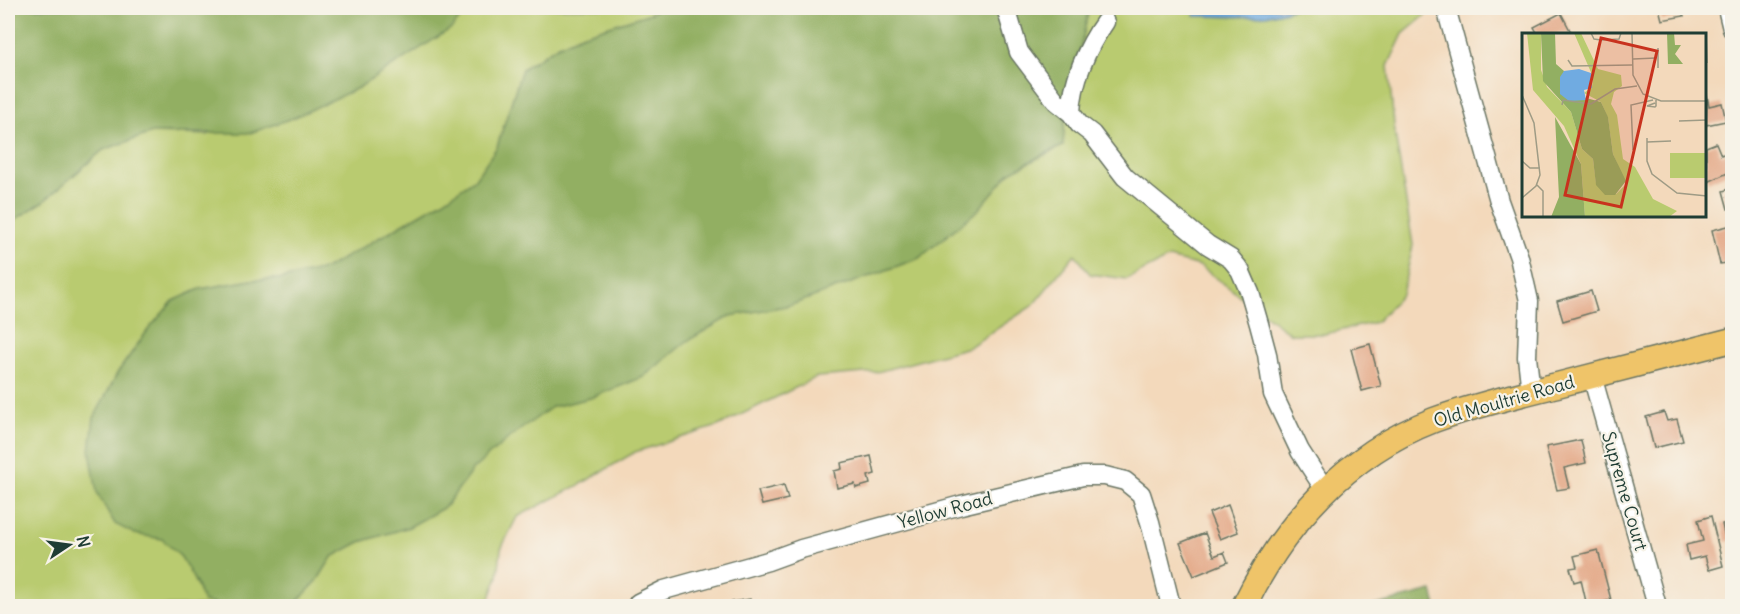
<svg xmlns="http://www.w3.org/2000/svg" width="1740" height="614" font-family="Delius,sans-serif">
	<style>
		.green { fill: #b9cb6f; stroke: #6c8452; stroke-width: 1.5 }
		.forest { fill: #92af62; stroke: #58764b; stroke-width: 1.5 }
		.water { fill: #70abe1; stroke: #48748a; stroke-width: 1.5 }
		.building { fill: #e2a380 }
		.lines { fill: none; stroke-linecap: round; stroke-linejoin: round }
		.minor-casing { stroke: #697463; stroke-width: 21 }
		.major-casing { stroke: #697463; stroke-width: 27 }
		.minor { stroke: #fff; stroke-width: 18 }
		.major { stroke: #efc469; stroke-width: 24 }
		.labels { text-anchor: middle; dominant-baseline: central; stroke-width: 4.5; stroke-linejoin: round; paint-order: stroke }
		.street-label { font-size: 18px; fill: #1f3d34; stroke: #f7f3e8 }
		.inset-road { fill: none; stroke: #9e9b85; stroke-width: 1.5 }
		.view { fill: #c8321e; fill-opacity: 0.15; stroke: #c8321e; stroke-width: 3 }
		.inset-edge { fill: none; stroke: #1f3d34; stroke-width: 3 }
	</style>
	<rect width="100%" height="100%" fill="#f7f3e8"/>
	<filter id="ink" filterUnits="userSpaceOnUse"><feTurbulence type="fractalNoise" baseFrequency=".0167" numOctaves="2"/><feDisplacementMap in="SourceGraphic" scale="12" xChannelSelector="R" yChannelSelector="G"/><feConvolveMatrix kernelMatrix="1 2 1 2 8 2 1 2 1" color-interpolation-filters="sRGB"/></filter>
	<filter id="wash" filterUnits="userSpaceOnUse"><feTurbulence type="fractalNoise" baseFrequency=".008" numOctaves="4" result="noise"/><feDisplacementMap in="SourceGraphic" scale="24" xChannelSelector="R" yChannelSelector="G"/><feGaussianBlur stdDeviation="1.35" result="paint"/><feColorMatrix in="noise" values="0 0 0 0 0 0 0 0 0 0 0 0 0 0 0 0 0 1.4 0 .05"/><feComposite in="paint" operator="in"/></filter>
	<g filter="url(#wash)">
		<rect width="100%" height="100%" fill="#f3d9bb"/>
		<path class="green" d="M469,8H658L651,13L581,35L557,46L522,69L497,147L475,179L443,201L325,269L281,279L252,280L200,289L173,301L148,330L118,372L94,419L135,534C143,535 156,535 163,539C181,549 196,583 203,601L224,606H8V224L43,202L103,150L152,133L207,135L329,100L358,88L451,28Z
			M1089,8H1197L1194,16C1228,16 1263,20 1295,8H1434L1403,34L1388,66L1395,134L1413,245L1402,294L1376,322L1325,334H1291L1200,266L1169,258L1127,279L1090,274L1075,254L1032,306L969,347L877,372L817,377L718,426L635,452L581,484L517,517L501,549L498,576L487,606H293L317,581L332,557L360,542L409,527L445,507L473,469L509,437L552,407L590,398L643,377L687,341L730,316L791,305L919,258L978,210L1010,172L1063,146L1067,86L1081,46Z"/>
		<path class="forest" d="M8,8H469L452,28L358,88L293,118L250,133H152L103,150L43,202L8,224Z
			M658,8H1089L1081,46L1067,86L1063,146L1044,154L1010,172L978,210L919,258L791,305L730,316L687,341L643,377L590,398L552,407L510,437L473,469L445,507L409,527L360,542L332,557L317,581L293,606H224L203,602L196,583L181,557L162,539L135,534L115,524L97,493L90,451L94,418L118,372L148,330L173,301L200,289L252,280L281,279L325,269L443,201L475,179L497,147L522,69L557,46L581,35L651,13Z
			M1432,591L1436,606H1373Z"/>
		<path class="water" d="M1197,8H1295C1263,20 1227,16 1194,16Z"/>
		<g id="blocks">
			<path class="building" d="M1659,8H1682L1684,16L1662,20Z
				M1561,13L1572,34H1538L1534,27Z
				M1707,95L1709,106L1722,103L1726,121L1706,125Z
				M1716,143L1721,155L1731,151L1732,171L1708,182L1706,176V147Z
				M1732,188V208L1728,209L1723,191Z
				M1732,225V281L1727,263L1720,264L1712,230Z
				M1591,291L1597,311L1563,321L1557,301Z
				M1370,344L1381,386L1362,391L1351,349Z
				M1664,412L1667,421L1677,419L1683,441L1654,448L1646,417Z
				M1581,440L1586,463L1564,468L1569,488L1557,490L1546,447Z
				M871,456L875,474L868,476L870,484L856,488L855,484L837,488L834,471L842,469L841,463Z
				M784,485L788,499L762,505L758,491Z
				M1228,505L1238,532L1220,539L1209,513Z
				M1711,516L1723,566L1709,570L1705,556L1689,560L1686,545L1703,541L1698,520Z
				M1732,522V540L1726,542L1722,524Z
				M1205,533L1214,556L1224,552L1228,562L1194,576L1180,543Z
				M1598,550L1611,600L1587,606L1581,580L1574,582L1570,568L1577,567L1574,556Z
				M750,599L751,606H732V602Z"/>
		</g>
	</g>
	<g filter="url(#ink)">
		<use href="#blocks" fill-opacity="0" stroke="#697463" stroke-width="1.5"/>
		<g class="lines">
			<defs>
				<path id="minor" d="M1006,8L1019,52L1056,101L1071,113L1079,124L1092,134L1125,177L1208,245L1231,259L1240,270L1250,293L1259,324L1267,354L1273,394L1300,451L1320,482L1327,488
					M1446,8L1499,201L1519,257L1529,301L1527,357L1531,392
					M1727,8L1732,29
					M1071,113C1072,82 1087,47 1105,22
					M1592,376L1657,606
					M638,603L664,590L768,561L801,549L961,505L1083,476H1105L1125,481L1141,494L1150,522L1171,606"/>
				<path id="major" d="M1244,606C1284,524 1346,454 1434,420C1475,405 1518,395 1561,384C1618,369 1675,355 1732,340"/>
			</defs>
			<use href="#minor" class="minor-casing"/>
			<use href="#major" class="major-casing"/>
			<use href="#minor" class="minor"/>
			<use href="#major" class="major"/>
		</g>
	</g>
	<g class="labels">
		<g class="street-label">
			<text transform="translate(1504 401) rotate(-16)">Old Moultrie Road</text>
			<text transform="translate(1625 491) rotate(74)">Supreme Court</text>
			<text transform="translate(945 510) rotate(-15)">Yellow Road</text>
		</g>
	</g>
	<g transform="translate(1522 33)">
		<rect width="184" height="184" fill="#f3d9bb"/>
		<path d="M5,0H19V37L25,54L49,79L60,116L71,126L74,150L94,161L104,151L91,121L86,85L79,69L62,60L70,54L71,44L52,0H59L76,36L99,42L100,53L92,59L89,71L95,82L101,126L113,134L131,166L155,178L147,184H63L59,131L42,93L11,57ZM148,120H184V145H148Z" fill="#b9cb6f"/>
		<path d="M19,0H33L34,31L42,38L38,58L79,69L86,84L91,121L104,148L93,162H83L74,152L71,126L60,116L49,79L21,48ZM145,0H152L153,12H159L153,21L161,31H146ZM33,84L59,131L63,184H29L37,164Z" fill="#92af62"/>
		<path d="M57,36L69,40L70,55L62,57L64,67L47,68L38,61V44L42,38Z" fill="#70abe1"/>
		<path class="inset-road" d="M69,0L72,6L79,7L97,6L99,0M110,0L111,42L121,61L139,68H185M184,0L185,30M111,26L134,25M46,27L50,33L110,32M136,35V15M0,62L12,90L18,142L14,153L0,165M133,70L125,73L133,74L134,73V67M40,72L41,67L69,71L93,56L115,53M157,88L185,87M125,105V128L130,141L155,160L185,163M125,109L149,108M111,117L109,72L131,67M0,128L8,135H18M15,152L21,158V184"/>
		<path class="view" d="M79,5L135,18L99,174L43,162Z"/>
		<rect width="184" height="184" class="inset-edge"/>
	</g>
	<rect width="1740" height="614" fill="none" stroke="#f7f3e8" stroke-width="30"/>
	<g transform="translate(69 545) rotate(77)" stroke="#f7f3e8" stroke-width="4.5" paint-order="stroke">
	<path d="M0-4.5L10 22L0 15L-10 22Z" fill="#1f3d34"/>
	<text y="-9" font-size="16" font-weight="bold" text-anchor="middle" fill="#1f3d34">N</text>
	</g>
</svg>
